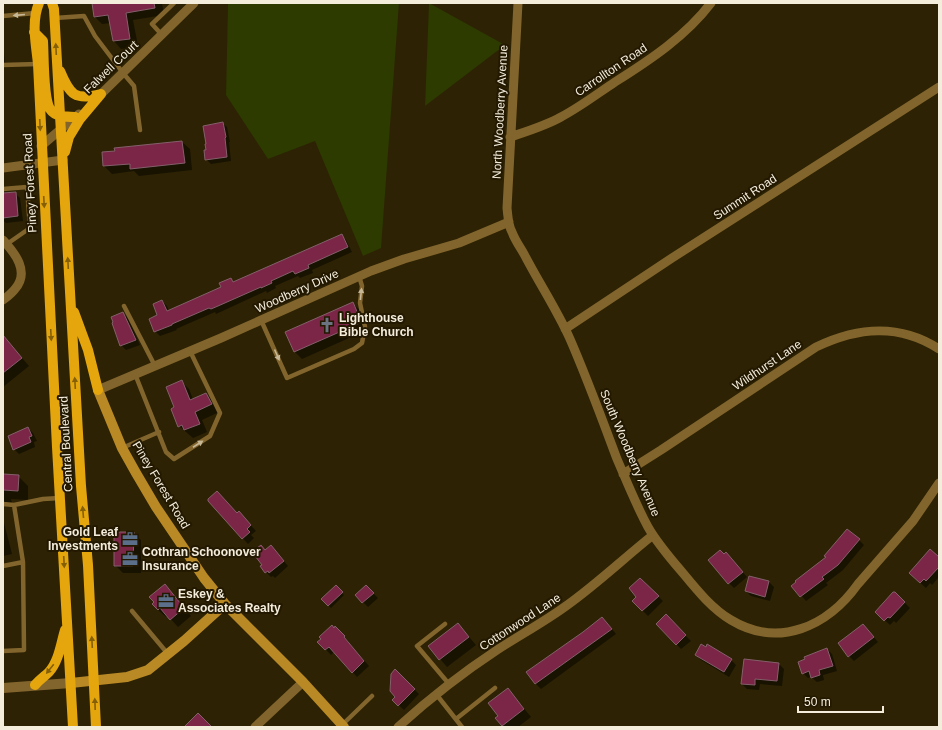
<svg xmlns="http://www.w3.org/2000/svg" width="942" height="730" font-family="Arial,sans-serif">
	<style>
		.green { fill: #2d3a00 }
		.shadow { fill: #0007 }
		.building { fill: #7b2547; stroke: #83606a }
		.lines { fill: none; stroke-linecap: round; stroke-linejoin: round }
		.service { stroke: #82652d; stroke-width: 4.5 }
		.minor { stroke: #82652d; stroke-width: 9 }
		.tertiary { stroke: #82652d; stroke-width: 10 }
		.secondary { stroke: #b98925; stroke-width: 10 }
		.primary { stroke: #e4a60c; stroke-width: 10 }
		.oneway { fill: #c6b796 }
		.oneway2 { fill: #845f06 }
		.labels { text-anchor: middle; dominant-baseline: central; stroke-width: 4; stroke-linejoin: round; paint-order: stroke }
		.street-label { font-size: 12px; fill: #f4eddc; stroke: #231800 }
		.poi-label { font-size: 12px; font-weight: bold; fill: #f4eddc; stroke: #231800; text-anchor: start }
	</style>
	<rect width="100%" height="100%" fill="#2d2203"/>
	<path class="green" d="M228,3H399L381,248L363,256L315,141L268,159L226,95Z
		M429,3L505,45L425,106Z"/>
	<path class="shadow" d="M93,3H162L164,15L133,20L138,46L121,49L114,41L111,23L102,24L95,17Z
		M3,51L4,52L5,66H3Z
		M222,123L227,127L230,142H229L231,161L211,164L206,159L207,150Z
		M182,142L190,149L192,170L139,176L134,171L112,174L104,166L103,153Z
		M3,193H15L20,198L23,221L6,223L3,220Z
		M341,235L346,240L352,252L312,270L313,273L300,278L298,276L275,286L276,288L267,293L266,291L216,314L215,312L176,329L177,330L160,336L155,331L162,301L167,306L169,311L222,287L231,279L234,282Z
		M353,304L361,311L367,330L302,359L295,352Z
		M123,313L128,318L140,345L126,350L121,345Z
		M3,336L29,366L3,387Z
		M181,381L189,389L193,399L206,394L214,402L219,412L202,420L207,432L193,438L179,426L176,408Z
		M28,428L33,433L37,441L34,442L35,447L19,454L14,449Z
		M3,475L18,476L28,486V500L11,499L12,503L3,505Z
		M209,501L244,518L256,531L251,535L254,538L248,544Z
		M3,519L12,554L3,556Z
		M133,533L141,540V573H123L115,565Z
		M859,540L864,545L843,570L826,583L828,585L806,601L793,586Z
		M261,546L266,551L271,546L288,566L275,578L273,576L271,577L261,567L264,565Z
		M939,558V577L932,585L930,583L926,588L915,578Z
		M731,559L747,577L734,588L729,583Z
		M750,577L769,582L774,587L770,601L751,596L746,591Z
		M640,579L663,601L648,616L633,601L638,597Z
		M165,585L191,616L178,627L168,616L166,617L158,610Z
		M366,586L378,598L368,607L356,595Z
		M336,587L344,595L331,608L322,599Z
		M895,593L910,608L896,623L894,621L890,625L876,612Z
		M666,616L691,641L681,649L657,624Z
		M607,623L616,634L541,689L536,684L528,673Z
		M458,624L476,645L447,667L429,646Z
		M863,625L878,642L854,661L849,656Z
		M335,627L349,642H348L369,666L357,677L334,652L331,655L319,642Z
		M827,649L832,654L837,671L823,675L824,680L817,682L811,677L808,678L803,673Z
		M696,655L731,660L736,665L729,677L701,660Z
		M779,664L784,669L782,686L760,684L759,690L747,689L742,684Z
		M395,670L419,694L404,710L393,700L396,697Z
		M508,689L531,717L518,727H504L497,718L499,716Z"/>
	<path class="building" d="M92,3H154L155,8L126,13L130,39L113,41L108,15L94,17Z
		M223,122L226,137L225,138L227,157L205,160L204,150H206L205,144H206L203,126Z
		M182,141L185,163L130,169V164L103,166L102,152L115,151L114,148Z
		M16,192L18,216L3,218V193Z
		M342,234L348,247L308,265L309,268L295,274L293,271L271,281L272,283L261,288V287L218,306L211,309L209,308L172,324V325L154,332L149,319L157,315L153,304L162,300L167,311L221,287L219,283L231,278L233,282Z
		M353,302L358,314L360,323L294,352L285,332Z
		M123,312L136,340L120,346L112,323L113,322L111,317Z
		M3,335L22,358L3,373Z
		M182,380L190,400L206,393L212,404L195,412L200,424L184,430L182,425L178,427L171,409L174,407L166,387Z
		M28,427L32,436L29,437L31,442L13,450L8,436Z
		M3,474L19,475L18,491L3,490Z
		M217,491L237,513L239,511L251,525L247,529L250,532L242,539L208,501V499Z
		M847,529L860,539L838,565L822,577L824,579L800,597L791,586L796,582L795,581L826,557L824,556Z
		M114,532H134L133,566H114Z
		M261,545L265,550L271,545L284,561L269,573L268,571L265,573L260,566L262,565L252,552Z
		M930,549L939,557V567L926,581L924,579L920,583L909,573Z
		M720,550L724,554L726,552L743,572L728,584L708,560Z
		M749,576L769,581L765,597L745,591Z
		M640,578L659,596L642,611L632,601L636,597L629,588Z
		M165,584L184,608L170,620L160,608L158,610L152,604L154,602L149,597Z
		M336,585L343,592L328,606L321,599Z
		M366,585L374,593L362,603L355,595Z
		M893,592H895L905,602L890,618L888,617L884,621L875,612Z
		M666,614L686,635L676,645L656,624Z
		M602,617L612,629L535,684L526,672L583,632Z
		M458,623L469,637L439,660L428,646Z
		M863,624L874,637L848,657L838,643Z
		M332,625L334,628L335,626L345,636L344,637L364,661L352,673L329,647L325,650L317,642L321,639L319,637Z
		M701,644L706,647L707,644L732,659L724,672L695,655Z
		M827,648L833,666L819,670L820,675L811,678L809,671L802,674L798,662L805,659L804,657Z
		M744,659L779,663L777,681L755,679V685L741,684Z
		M395,669L415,689L398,706L392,700L395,697L390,691L391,674Z
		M508,688L524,709L502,726L495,718L498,716L488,703Z
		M198,713L212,727H184Z"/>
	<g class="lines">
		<path class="service" d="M3,16L35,13
			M55,18L84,16L95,36L123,73L134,86L140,130
			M162,35L152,24L174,3
			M3,65L38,64
			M3,189L27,187L30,228L7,244
			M124,306L155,366
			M261,320L287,378L354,349L362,343L365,327L360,303L362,286L359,276
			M135,374L166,452L174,459L210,436L220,413L190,351
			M122,448L159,432
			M3,504L14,505
			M3,566L23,562
			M132,611L168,654
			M445,624L417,646L449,684
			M3,651L24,650L23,562L14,505L43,499L60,498
			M436,694L462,727
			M456,719L495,688
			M342,725L372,696"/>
		<path class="minor" d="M518,3L507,208C508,216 508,225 512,232C515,240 520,247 524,254C539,283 557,310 570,339C587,378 602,419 617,459C627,482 636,505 648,527C657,543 670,558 682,572C696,589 712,609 731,620C779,649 828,626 858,584L913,521L939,483
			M96,99L194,3
			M510,137C528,131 545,126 561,117C580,107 597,94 615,82C650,60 686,36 711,3
			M41,146L79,114
			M3,168L63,160
			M3,240C15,253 30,272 15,289C12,293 7,297 3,300
			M565,329L672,258L939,87
			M98,390L221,338L371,271L404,259L459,243L509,222
			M623,474L661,450L816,347C858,327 899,323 939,349
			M255,727L303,682
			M398,727C429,699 462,673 497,650C520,635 544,622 566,606C597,584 624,558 653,535"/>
		<path class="tertiary" d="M3,688L71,683"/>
		<path class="secondary" d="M98,390L122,448L136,473L156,507L204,578L225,604L303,682L344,727
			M71,683L127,677L148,670L184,641L225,604"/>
		<path class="primary" d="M39,3C31,22 36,44 38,64L57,447L73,727
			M52,3L54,9L81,486L88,565L96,727
			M34,32L43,41C44,56 43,98 50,109C55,117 67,117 75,117
			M60,71C70,95 75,101 101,94
			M65,152L69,137L80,119L101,94
			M74,312L88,350L98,390
			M35,685C40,679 45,676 49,672C59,661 61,643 65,630"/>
	</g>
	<defs><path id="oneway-solid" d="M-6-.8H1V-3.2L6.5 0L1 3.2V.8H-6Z"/></defs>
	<g class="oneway">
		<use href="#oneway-solid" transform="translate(19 15) rotate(175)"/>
		<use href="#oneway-solid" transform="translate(361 294) rotate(-84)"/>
		<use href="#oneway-solid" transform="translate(277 355) rotate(66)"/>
		<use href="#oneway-solid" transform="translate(198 444) rotate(-33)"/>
	</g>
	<g class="oneway2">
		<use href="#oneway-solid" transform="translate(56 49) rotate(-93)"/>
		<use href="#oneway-solid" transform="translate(40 125) rotate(87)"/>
		<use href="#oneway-solid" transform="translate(44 202) rotate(87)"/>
		<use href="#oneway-solid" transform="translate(68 263) rotate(-93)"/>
		<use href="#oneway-solid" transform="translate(51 335) rotate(87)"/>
		<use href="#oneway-solid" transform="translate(75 383) rotate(-93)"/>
		<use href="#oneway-solid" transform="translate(83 512) rotate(-95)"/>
		<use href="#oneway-solid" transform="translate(64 562) rotate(87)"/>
		<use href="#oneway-solid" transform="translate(92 642) rotate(-93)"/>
		<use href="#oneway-solid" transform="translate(50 669) rotate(129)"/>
		<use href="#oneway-solid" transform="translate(95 704) rotate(-92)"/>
	</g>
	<defs>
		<symbol id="church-bare" viewBox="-9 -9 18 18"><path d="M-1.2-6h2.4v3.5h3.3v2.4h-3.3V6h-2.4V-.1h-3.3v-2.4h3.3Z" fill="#6b7280" stroke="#231800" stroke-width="2.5" paint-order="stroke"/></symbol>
		<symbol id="office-bare" viewBox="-9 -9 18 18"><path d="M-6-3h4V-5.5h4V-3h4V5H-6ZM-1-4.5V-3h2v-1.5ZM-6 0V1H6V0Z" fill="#5c6f8a" stroke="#231800" stroke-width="2.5" paint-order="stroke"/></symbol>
	</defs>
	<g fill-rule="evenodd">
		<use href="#church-bare" x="316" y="314" width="22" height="22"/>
		<use href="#office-bare" x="119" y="528" width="22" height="22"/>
		<use href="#office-bare" x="119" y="548" width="22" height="22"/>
		<use href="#office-bare" x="155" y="590" width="22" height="22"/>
	</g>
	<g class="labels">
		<g class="street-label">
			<text transform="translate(111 67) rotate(-44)">Falwell Court</text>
			<text transform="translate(611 70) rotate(-34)">Carrollton Road</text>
			<text transform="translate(500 112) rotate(-87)">North Woodberry Avenue</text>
			<text transform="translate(30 183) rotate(-93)">Piney Forest Road</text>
			<text transform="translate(745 197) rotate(-33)">Summit Road</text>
			<text transform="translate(297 291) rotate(-24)">Woodberry Drive</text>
			<text transform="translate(767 365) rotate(-34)">Wildhurst Lane</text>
			<text transform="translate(66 444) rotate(-93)">Central Boulevard</text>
			<text transform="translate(630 453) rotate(67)">South Woodberry Avenue</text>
			<text transform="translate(161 485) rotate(59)">Piney Forest Road</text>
			<text transform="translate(520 622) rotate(-33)">Cottonwood Lane</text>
		</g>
		<g class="poi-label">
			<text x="339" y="318">Lighthouse<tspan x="339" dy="14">Bible Church</tspan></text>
			<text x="118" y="532" text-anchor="end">Gold Leaf<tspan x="118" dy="14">Investments</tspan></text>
			<text x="142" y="552">Cothran Schoonover<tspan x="142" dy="14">Insurance</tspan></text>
			<text x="178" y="594">Eskey &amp;<tspan x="178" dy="14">Associates Realty</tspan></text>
		</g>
	</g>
	<rect width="942" height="730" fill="none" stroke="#f4eddc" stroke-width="8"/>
	<path d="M798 706v6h85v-6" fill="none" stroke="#f4eddc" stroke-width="2"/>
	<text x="804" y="706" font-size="12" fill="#f4eddc" stroke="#231800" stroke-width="3" paint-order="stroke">50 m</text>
</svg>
